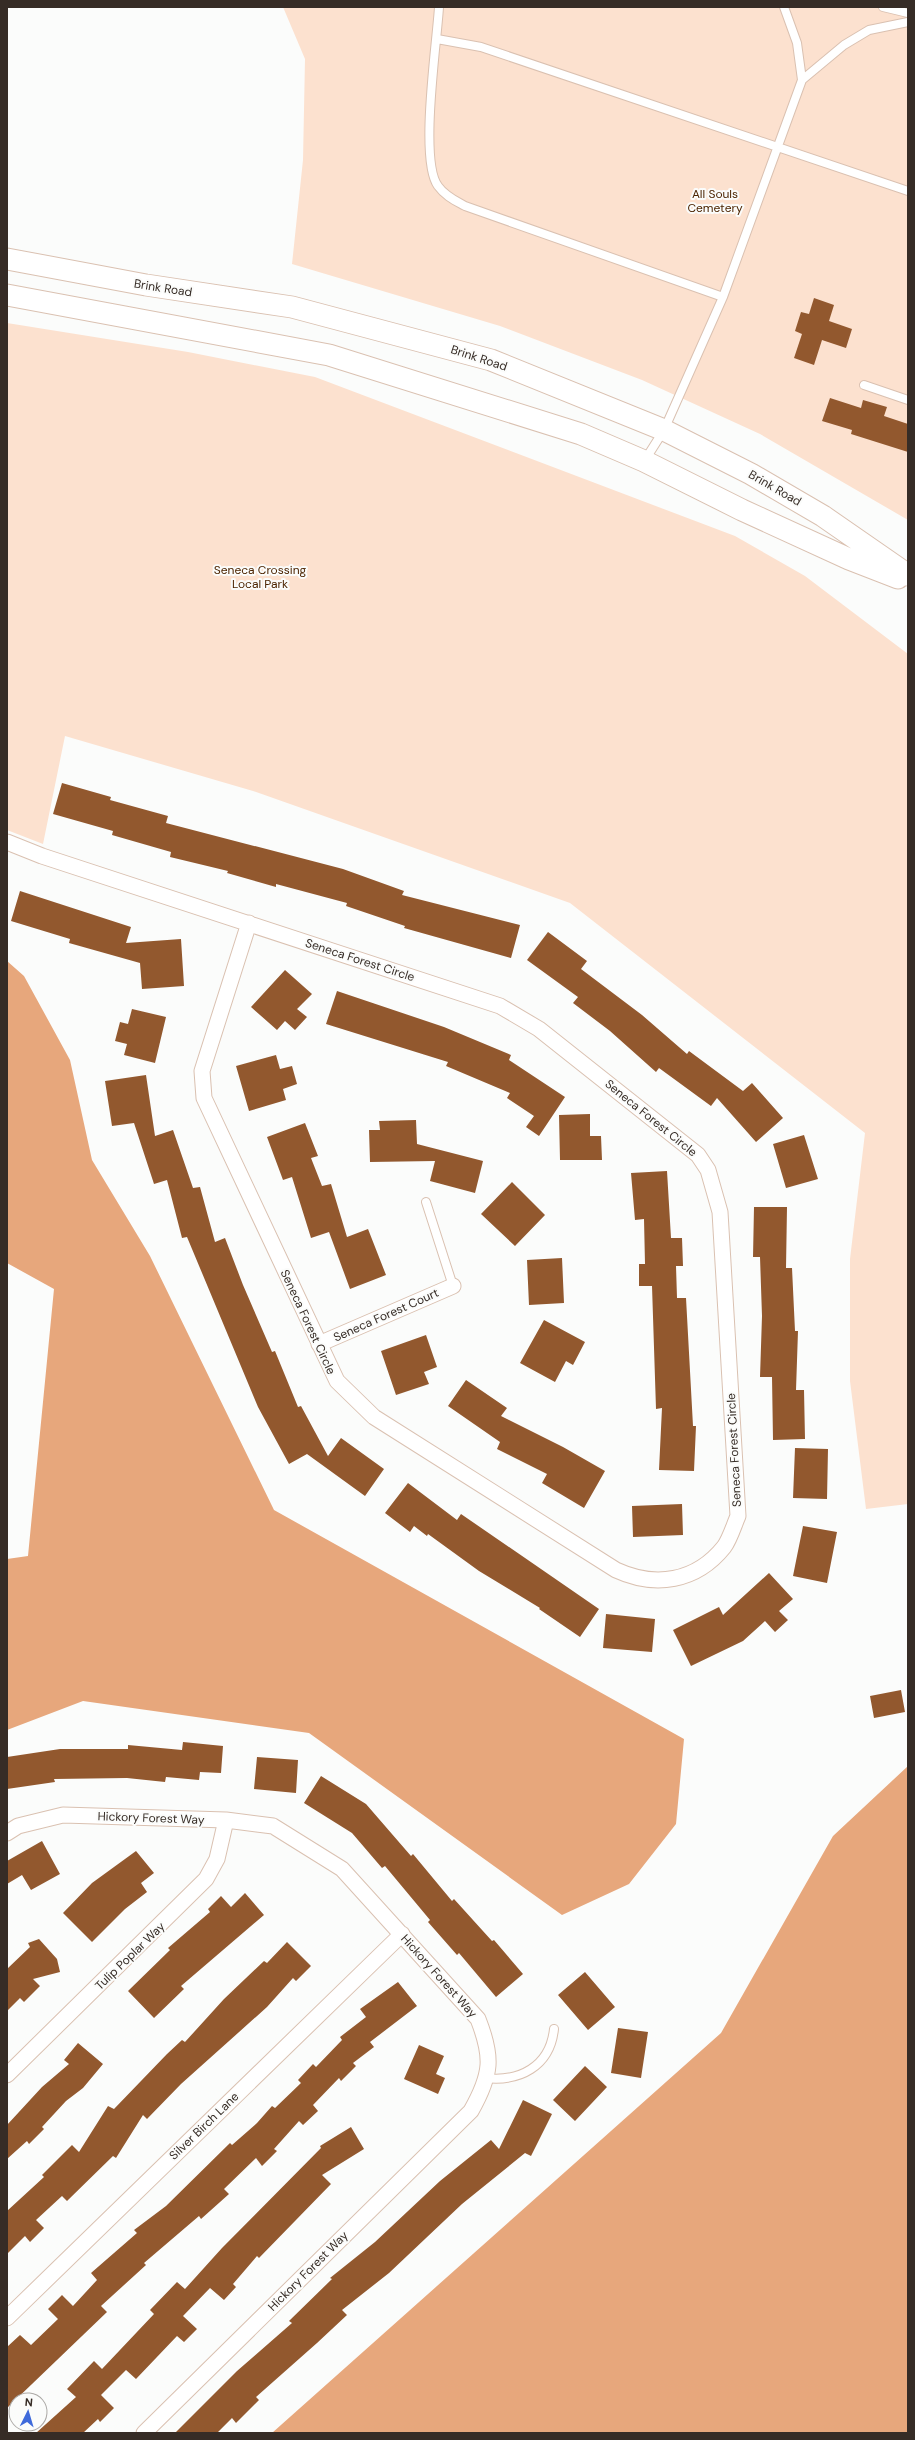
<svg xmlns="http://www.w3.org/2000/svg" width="915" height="2440" font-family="'DM Sans',sans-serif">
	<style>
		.green { fill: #fce1cf }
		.forest { fill: #e7a77c }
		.building { fill: #92582e }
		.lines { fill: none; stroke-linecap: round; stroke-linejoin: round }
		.lane-casing { stroke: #dac1b1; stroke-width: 10 }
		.street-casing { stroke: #dac1b1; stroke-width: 17 }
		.secondary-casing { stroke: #dac1b1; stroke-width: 23 }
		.lane { stroke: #fff; stroke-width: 8 }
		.street { stroke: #fff; stroke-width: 15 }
		.secondary { stroke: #fff; stroke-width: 21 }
		.labels { text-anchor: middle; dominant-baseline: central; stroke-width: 4; stroke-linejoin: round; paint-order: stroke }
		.park-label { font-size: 12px; fill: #4c2401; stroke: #fbfcfb }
		.street-label { font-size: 12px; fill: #362c26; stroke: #fbfcfb }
	</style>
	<rect width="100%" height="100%" fill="#fbfcfb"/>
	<path class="green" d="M283,7H908V520L760,434L642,380L500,326L292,264L303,160L305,59Z
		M7,323L188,352L315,377L735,536L805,576L908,654V1504L866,1509L850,1381V1259L865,1133L570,903L253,791L65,736L43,844L7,830Z"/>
	<path class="forest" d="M7,961L24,976L70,1060L92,1160L150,1256L274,1510L684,1739L676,1824L629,1884L562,1915L309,1733L83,1701L7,1730V1559L28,1556L54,1289L7,1263Z
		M908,1766V2433H272L721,2033L833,1836Z"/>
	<path class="building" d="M814,298L834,305L829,321L852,329L846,348L822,340L814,365L794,358L802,334L795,331L801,312L809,314Z
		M830,398L861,408L863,400L887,407L884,416L908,424V452L851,434L852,430L822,421Z
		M62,783L111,797L110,800L168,816L166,823L343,869L404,891L402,895L520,925L511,958L404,928L405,926L346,906L347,903L276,884V887L227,873L228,871L170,857L171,852L112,835L113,831L53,814Z
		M20,891L131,927L126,943L181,939L184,986L142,989L140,963L69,943L70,939L11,921Z
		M548,932L587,961L581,969L642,1015L687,1054L689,1051L743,1091L752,1083L783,1118L756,1142L717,1098L711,1106L659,1068L656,1072L610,1031L573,1003L578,997L527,960Z
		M285,970L312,994L297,1009L307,1017L295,1030L285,1021L277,1030L251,1007Z
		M337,991L444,1027L511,1055L509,1060L565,1097L539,1136L526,1127L534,1116L507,1098L510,1093L446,1066L448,1062L326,1024Z
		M132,1009L166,1017L155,1063L124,1055L127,1044L115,1041L120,1022L128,1024Z
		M276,1055L280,1069L292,1066L297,1084L283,1089L286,1100L249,1111L236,1066Z
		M146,1075L155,1136L173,1130L193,1188L200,1187L215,1242L225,1238L243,1285L272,1352L275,1351L298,1407L301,1406L328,1456L341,1438L384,1469L365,1496L307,1454L289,1464L258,1407L187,1237L182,1238L167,1180L154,1184L134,1123L112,1126L105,1081Z
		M590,1114V1136H601L602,1160H560L559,1115Z
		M416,1120L417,1144L483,1161L475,1193L430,1181L435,1161L370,1162L369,1130H380L379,1121Z
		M305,1123L318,1156L311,1158L322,1186L331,1184L347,1237L368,1229L386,1275L350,1289L329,1232L311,1238L292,1177L283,1180L267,1137Z
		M804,1135L818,1179L786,1188L773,1144Z
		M667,1171L671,1238H682L683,1266H676L677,1298H686L693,1426H696L694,1471L659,1470L662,1408L656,1409L652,1286H639V1264H645L644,1219L635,1220L631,1173Z
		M512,1182L545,1215L515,1246L481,1214Z
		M754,1207H787L786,1268H792L795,1331H798L796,1390H804L805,1439L773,1440L772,1377H760L762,1316L760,1257H753Z
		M562,1258L564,1303L529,1305L527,1260Z
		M544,1320L585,1342L573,1365L566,1361L555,1382L520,1363Z
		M426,1335L437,1367L424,1372L429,1384L396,1395L381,1351Z
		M466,1380L507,1408L501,1416L563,1447L605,1471L584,1508L542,1483L547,1474L497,1449L500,1442L448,1406Z
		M795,1448L828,1449L827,1499L793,1498Z
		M408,1483L457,1520L461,1514L599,1609L580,1637L539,1609L540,1608L479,1571L428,1534L427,1536L414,1526L410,1532L385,1513Z
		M682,1504L683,1535L633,1537L632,1506Z
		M803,1526L837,1532L827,1583L793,1576Z
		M769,1573L793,1599L779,1611L788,1620L775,1632L765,1621L743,1641L691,1666L673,1630L719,1607L723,1615Z
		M606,1614L655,1619L652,1652L603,1648Z
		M901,1690L905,1712L874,1718L870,1696Z
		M183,1742L223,1746L221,1773L200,1772L199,1780L166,1777L165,1782L127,1778L54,1779L55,1782L7,1789V1757L60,1749H128V1745L182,1750Z
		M257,1757L298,1760L296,1793L254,1789Z
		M321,1776L366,1804L411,1856L413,1854L452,1901L454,1899L492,1941L494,1940L523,1974L496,1997L459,1953L457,1955L428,1922L430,1920L385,1866L382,1868L352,1833L304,1803Z
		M42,1841L60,1874L31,1890L22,1875L7,1884V1861Z
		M136,1851L154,1873L141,1883L147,1892L125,1909L92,1942L63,1913L92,1883Z
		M245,1893L264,1915L181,1986L184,1989L154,2018L128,1991L170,1950L168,1948L210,1912L208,1909L221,1896L231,1907Z
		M39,1939L57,1959L60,1972L33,1979L40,1986L24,2002L20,1998L7,2011V1969L30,1947L28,1943Z
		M287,1942L311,1966L296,1981L293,1978L267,2007L181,2084L147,2119L143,2115L116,2158L113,2156L67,2201L62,2196L36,2220L44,2228L30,2242L25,2236L7,2254V2211L44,2177L42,2175L72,2145L79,2152L108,2106L114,2109L167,2054L182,2040L185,2042L224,1999L264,1961L267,1963Z
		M585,1972L615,2007L588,2030L558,1995Z
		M398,1982L417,2006L370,2042L374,2047L353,2063L356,2066L341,2081L339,2078L313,2105L318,2111L303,2125L299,2121L274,2149L277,2151L262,2166L256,2158L224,2189L229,2194L201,2219L199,2216L144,2263L146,2265L101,2306L107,2312L7,2408V2347L20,2335L31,2345L58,2319L48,2309L62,2295L73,2306L97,2280L91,2273L137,2233L134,2230L166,2206L230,2143L232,2145L257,2123L272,2106L275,2108L301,2083L298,2080L313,2064L316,2067L342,2040L340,2037L366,2017L360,2009Z
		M618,2028L648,2032L641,2078L611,2073Z
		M78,2043L103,2064L83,2088L66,2101L42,2127L44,2129L29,2144L27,2141L7,2159V2125L42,2087L69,2064L64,2060Z
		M419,2045L444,2056L436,2074L445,2078L438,2094L404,2079Z
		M585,2066L607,2087L575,2121L553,2100Z
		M523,2100L552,2114L531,2156L525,2153L462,2204L389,2273L342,2310L347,2315L317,2343L256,2397L259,2400L236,2423L232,2418L217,2433H175L237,2371L292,2323L289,2321L332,2279L330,2278L375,2242L440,2181L491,2140L499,2149Z
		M351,2127L364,2149L322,2175L331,2184L259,2258L257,2256L233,2284L236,2287L224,2300L210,2288L183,2316L197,2329L184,2342L177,2336L136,2379L126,2370L101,2395L114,2408L100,2422L98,2419L83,2433H36L76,2397L67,2389L94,2361L102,2369L154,2314L150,2310L177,2282L185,2289L222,2248L321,2148L320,2146Z"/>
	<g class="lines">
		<defs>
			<path id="lane" d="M439,7C437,42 419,161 438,186C445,196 456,201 465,206L723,297
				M784,7L797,43L802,80
				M883,7L908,13
				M437,39L481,47L908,191
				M864,385L908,400
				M645,460L664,430L723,297L802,80L844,45L869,30L908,22
				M426,1202L453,1286
				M485,2078C519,2082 550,2067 554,2029"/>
			<path id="street" d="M7,842L42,856L500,1006L539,1029L698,1155L708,1170L720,1212L738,1516C734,1525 730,1539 724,1547C696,1582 655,1588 616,1570L374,1417L337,1381L204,1098L202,1071L249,923
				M319,1344L453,1286
				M7,1833L18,1826L63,1815L226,1820L273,1826L342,1869L478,2019C493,2057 492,2074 471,2111L144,2433
				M7,2075L206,1879L217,1859L226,1820
				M7,2318L402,1934"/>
			<path id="secondary" d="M7,259L146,285L292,307L491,360L664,430L751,474L823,516L908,575
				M7,295L329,355L581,434L644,461L742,510L849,559L898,578"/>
		</defs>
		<use href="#lane" class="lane-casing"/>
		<use href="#street" class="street-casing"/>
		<use href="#secondary" class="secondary-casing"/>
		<use href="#lane" class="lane"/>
		<use href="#street" class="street"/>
		<use href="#secondary" class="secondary"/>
	</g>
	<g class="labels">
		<g class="park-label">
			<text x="715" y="194">All Souls<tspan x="715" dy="14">Cemetery</tspan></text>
			<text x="260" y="570">Seneca Crossing<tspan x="260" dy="14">Local Park</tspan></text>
		</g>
		<g class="street-label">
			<text transform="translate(163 288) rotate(9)">Brink Road</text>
			<text transform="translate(479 358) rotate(18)">Brink Road</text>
			<text transform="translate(775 488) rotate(30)">Brink Road</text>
			<text transform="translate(360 960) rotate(18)">Seneca Forest Circle</text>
			<text transform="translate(651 1118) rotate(39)">Seneca Forest Circle</text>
			<text transform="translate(386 1315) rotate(-24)">Seneca Forest Court</text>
			<text transform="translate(308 1322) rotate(65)">Seneca Forest Circle</text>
			<text transform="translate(734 1450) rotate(-93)">Seneca Forest Circle</text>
			<text transform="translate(151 1818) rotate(2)">Hickory Forest Way</text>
			<text transform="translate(130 1956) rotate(-44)">Tulip Poplar Way</text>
			<text transform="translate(439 1976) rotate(48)">Hickory Forest Way</text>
			<text transform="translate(204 2126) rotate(-44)">Silver Birch Lane</text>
			<text transform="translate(308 2271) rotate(-45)">Hickory Forest Way</text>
		</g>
	</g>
	<rect width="915" height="2440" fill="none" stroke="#362c26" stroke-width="16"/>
	<g transform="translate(28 2412) rotate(5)"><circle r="19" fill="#fbfcfb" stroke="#aca9a6"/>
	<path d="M0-3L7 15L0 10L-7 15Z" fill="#3e6adb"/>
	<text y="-6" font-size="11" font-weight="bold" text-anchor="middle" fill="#362c26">N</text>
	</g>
</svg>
